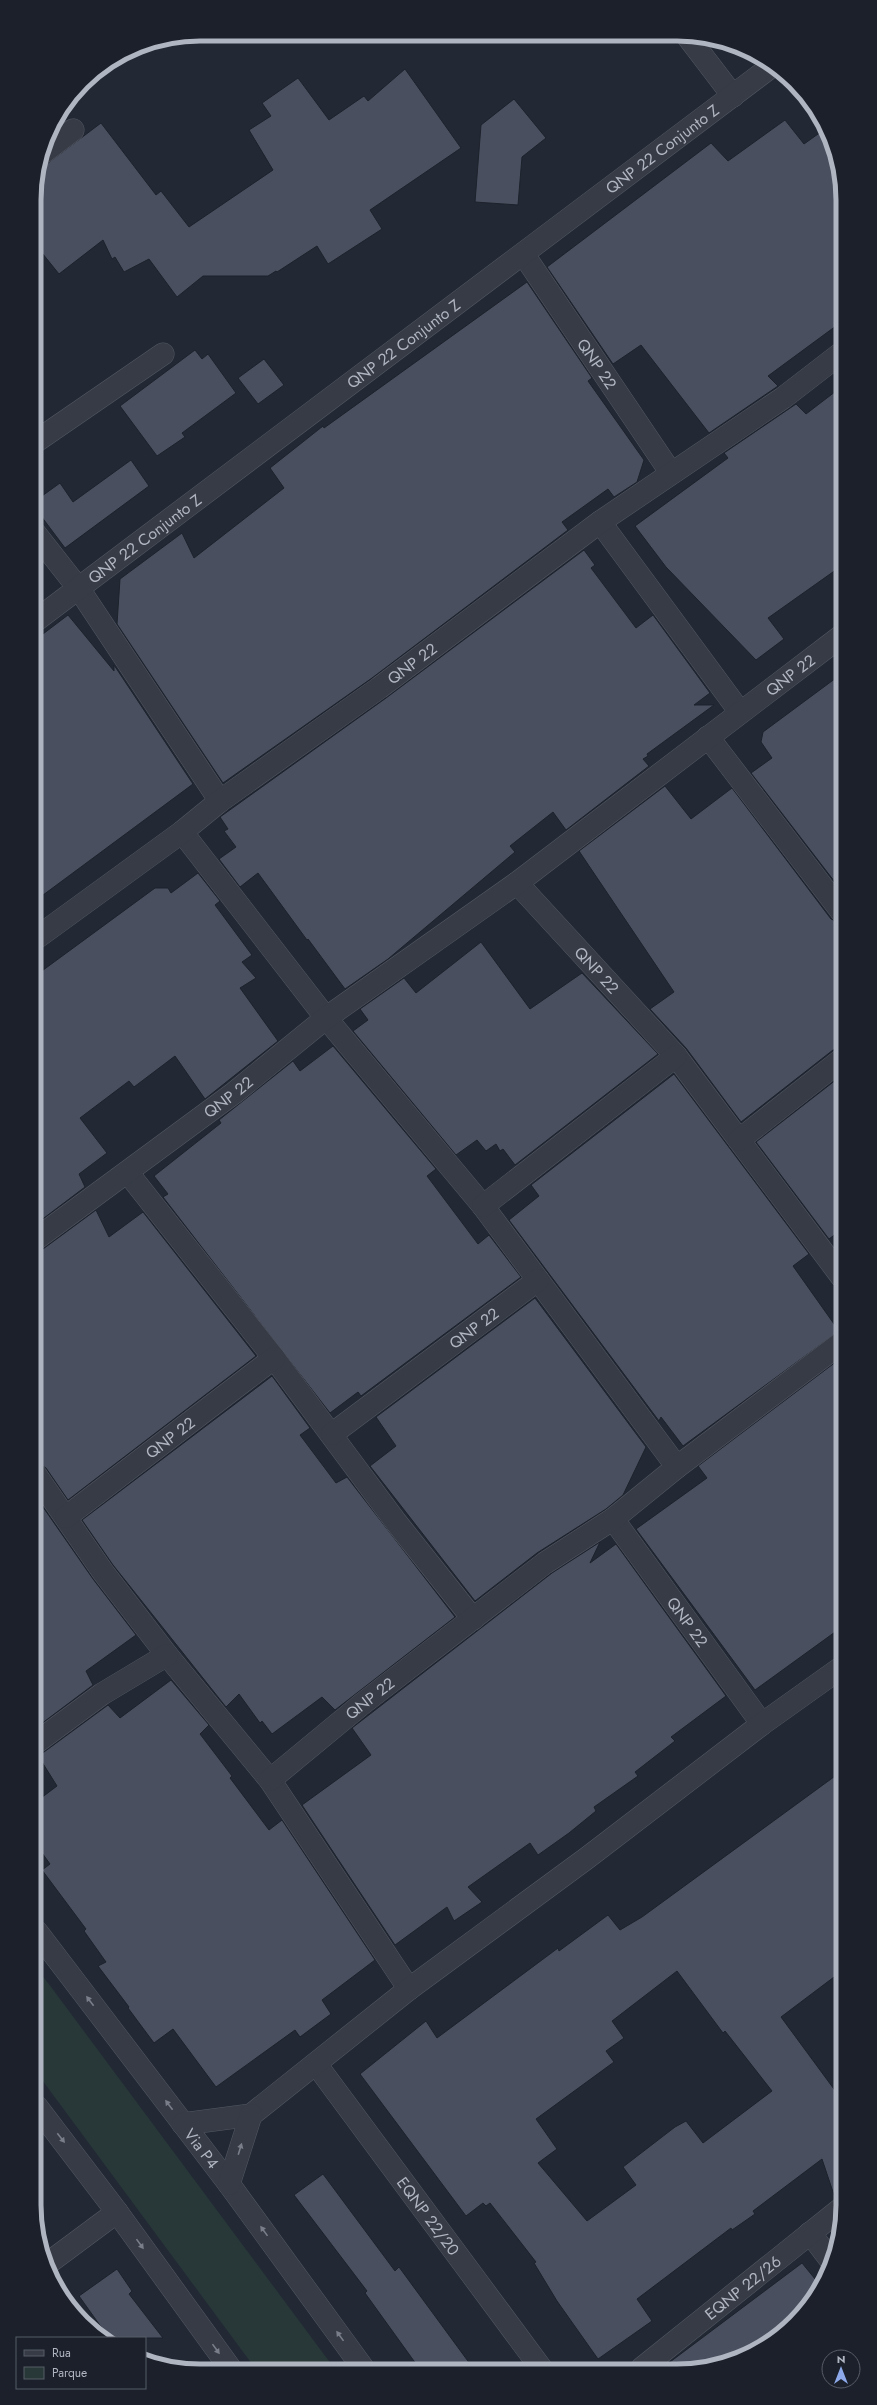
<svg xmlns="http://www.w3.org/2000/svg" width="877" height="2405" font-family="Jost,sans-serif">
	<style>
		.green { fill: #283839 }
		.building { fill: #494f5e; stroke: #1d222c; fill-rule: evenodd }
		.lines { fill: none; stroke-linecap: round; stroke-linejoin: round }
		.minor-casing { stroke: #535863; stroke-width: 23 }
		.tertiary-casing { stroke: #535863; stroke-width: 23 }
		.minor { stroke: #363b45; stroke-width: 22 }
		.tertiary { stroke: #363b45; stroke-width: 22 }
		.oneway { fill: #797e8a }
		.labels { text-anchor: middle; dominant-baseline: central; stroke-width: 4; stroke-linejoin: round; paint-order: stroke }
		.street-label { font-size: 16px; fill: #b0b5c2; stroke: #1b202a }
		.rim { fill: none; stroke: #b0b5c2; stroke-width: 5 }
	</style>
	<rect width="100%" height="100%" fill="#222934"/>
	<path class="green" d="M37,1969L51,1987L334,2368H255L37,2073Z"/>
	<path class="building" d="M405,69L461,148L370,210L382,229L328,264L317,246L277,272L276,271L268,276H203L177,297L149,259L124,272L115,257L112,259L103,240L59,274L34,243V189L40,169L101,123L156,195L161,191L189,227L273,170L249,130L271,116L262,103L298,78L329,120L364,96L368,101Z
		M514,99L546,138L522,157L518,205L475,202L481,125Z
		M785,120L804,144L825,129L840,167V323L768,376L778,386L709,433L641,345L613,364L547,267L711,143L728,161Z
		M527,282L592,378L588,381L644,460L637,482L614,497L608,489L562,522L568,530L372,678L223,783L117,624L120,579L182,533L194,558L284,488L270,468L323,426L324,428Z
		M195,350L202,359L208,354L236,393L182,433L185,437L157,456L120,406Z
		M264,359L284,385L258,404L238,378Z
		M840,388V567L768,618L784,639L756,660L666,567L635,526L728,458L724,453L796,404L806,414Z
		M131,460L149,486L65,548L35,508V501L60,483L73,502Z
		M584,550L595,565L591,568L636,628L653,615L710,693L694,705H714L647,754L648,756L643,759L649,766L566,830L553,812L510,846L515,852L388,959L345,989L308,939L307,940L258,873L240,887L219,859L236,847L224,831L228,829L220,817L386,698Z
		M68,615L114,671V665L193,784L35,901V640Z
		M840,675L841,772V890L751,773L772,758L761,742L763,732Z
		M665,786L691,819L732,788L831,919L841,923V1048L833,1050L741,1122L686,1048L650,1009L674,992L579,851Z
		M198,873L220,901L215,905L252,955L242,962L256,978L240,988L278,1041L205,1099L175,1056L134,1087L129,1081L80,1118L107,1153L79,1174L85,1187L36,1224L35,976L155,888H168L171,893Z
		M481,942L530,1009L582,973L658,1054L515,1165L503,1149L500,1151L496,1144L486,1151L477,1140L456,1155L353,1031L368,1020L360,1009L404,978L416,993Z
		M333,1046L436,1169L427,1176L478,1244L489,1235L521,1277L361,1396L358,1392L330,1413L163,1197L168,1194L154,1176L221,1123L219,1120L293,1061L300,1071Z
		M674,1074L809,1254L793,1266L839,1331L683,1446L661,1417L659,1421L509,1220L539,1196L531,1185Z
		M841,1076V1230L829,1239L756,1142Z
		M96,1210L109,1237L143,1212L256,1356L68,1500L46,1468L36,1463V1251L43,1249Z
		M535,1298L646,1447L623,1495L606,1509L537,1553L475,1601L370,1466L396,1446L376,1417Z
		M841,1358L842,1462L837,1464L842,1470V1627L755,1690L636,1529L707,1478L698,1466Z
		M272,1376L310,1428L300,1435L336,1483L347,1477L455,1617L335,1710L322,1697L272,1734L262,1721L260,1723L239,1694L226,1707L113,1565L82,1520Z
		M36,1497L93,1579L136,1635L86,1671L93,1685L37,1727Z
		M600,1542L590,1563L616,1544L726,1696L671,1737L675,1741L635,1772L638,1776L594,1807L596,1811L569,1833L538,1855L530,1843L468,1887L482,1902L454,1921L447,1907L395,1945L302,1805L371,1755L352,1728L552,1573Z
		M171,1680L209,1725L200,1734L232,1776L230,1778L269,1830L282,1820L375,1960L322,2000L331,2014L300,2037L295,2030L216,2087L173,2029L154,2043L128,2008L129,2007L98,1966L106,1962L84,1931L86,1929L42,1870L50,1864L37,1846V1801L57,1786L37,1754L44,1752L108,1705L120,1718Z
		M842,1771V1971L781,2017L842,2100L843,2195L835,2198L822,2159L753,2211L755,2214L732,2230L731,2228L637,2299L652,2321L598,2359L557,2301L534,2263L536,2262L490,2203L486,2206L483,2203L466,2216L360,2074L426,2021L437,2038L558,1948L559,1951L608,1915L620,1930L642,1917ZM677,1971L723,2033L725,2031L772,2091L703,2143L686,2121L675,2127L623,2167L636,2185L587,2221L538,2163L557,2149L536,2119L614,2062L606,2051L624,2038L612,2021Z
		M323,2174L395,2271L399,2267L473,2368H419L365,2293L367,2291L294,2195Z
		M802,2263L820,2285L802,2314L760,2349L710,2368H662Z
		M117,2269L132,2291L129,2294L163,2338H109L79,2296Z"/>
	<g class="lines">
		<defs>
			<g id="minor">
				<path d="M688,37L733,96"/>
				<path d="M44,152L73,130"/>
				<path id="s1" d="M524,255L671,473"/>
				<path d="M35,442L163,354"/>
				<path d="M600,522L740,712"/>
				<path d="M35,533L79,589L220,801"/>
				<path d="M708,737L841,911"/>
				<path d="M182,832L326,1018L483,1206L677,1467"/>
				<path id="s2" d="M517,883L676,1056L841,1276"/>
				<path id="s3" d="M35,939L182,832L220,801L379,688L600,522L783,398L840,354"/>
				<path d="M739,1140L841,1060"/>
				<path d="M128,1173L274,1358L396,1522L473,1619"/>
				<path d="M483,1206L676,1056"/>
				<path id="s4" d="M36,1239L234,1093L326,1018L517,883L840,637"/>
				<path id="s5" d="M332,1434L538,1280"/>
				<path d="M36,1475L103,1572L167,1655L270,1780L409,1989"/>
				<path id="s6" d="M66,1517L274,1358"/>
				<path id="s7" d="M613,1519L762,1724"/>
				<path d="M37,1742L102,1694L167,1655"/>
				<path id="s8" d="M270,1780L362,1704L545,1563L613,1519L677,1467L841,1343"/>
				<path id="s9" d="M316,2064L541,2368"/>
				<path d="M810,2233L832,2262"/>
				<path d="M47,2264L117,2212"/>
				<path id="s10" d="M642,2368L843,2207"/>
			</g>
			<g id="tertiary">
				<path id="s11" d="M35,621L772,66"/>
				<path id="s12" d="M37,1932L229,2184L363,2368"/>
				<path d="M37,2107L117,2212L230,2368"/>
				<path d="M183,2124L251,2115L409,1989L587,1858L762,1724L842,1667"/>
				<path d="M229,2184L251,2115"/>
			</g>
		</defs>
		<use href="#minor" class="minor-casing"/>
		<use href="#tertiary" class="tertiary-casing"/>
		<use href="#minor" class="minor"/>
		<use href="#tertiary" class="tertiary"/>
	</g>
	<defs><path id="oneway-solid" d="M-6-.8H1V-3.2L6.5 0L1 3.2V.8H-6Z"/></defs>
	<g class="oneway">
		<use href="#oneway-solid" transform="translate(90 2001) rotate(-127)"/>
		<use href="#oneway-solid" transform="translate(169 2105) rotate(-127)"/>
		<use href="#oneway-solid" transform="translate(61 2138) rotate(52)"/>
		<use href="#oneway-solid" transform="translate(240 2149) rotate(-73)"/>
		<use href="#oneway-solid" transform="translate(264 2231) rotate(-126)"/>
		<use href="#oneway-solid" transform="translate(140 2244) rotate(54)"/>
		<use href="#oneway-solid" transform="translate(340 2336) rotate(-126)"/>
		<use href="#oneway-solid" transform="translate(216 2349) rotate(54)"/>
	</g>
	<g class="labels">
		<g class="street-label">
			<text stroke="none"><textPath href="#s11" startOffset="785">QNP 22 Conjunto Z</textPath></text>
			<text stroke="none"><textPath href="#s11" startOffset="461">QNP 22 Conjunto Z</textPath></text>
			<text stroke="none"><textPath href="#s1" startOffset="131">QNP 22</textPath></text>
			<text stroke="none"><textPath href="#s11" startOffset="137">QNP 22 Conjunto Z</textPath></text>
			<text stroke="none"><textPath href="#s3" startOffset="467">QNP 22</textPath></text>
			<text stroke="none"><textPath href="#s4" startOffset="942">QNP 22</textPath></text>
			<text stroke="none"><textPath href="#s2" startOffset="118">QNP 22</textPath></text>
			<text stroke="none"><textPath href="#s4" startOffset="239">QNP 22</textPath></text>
			<text stroke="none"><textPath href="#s5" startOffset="177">QNP 22</textPath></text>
			<text stroke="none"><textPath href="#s6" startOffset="131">QNP 22</textPath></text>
			<text stroke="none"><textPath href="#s7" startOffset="127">QNP 22</textPath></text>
			<text stroke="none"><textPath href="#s8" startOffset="129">QNP 22</textPath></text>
			<text stroke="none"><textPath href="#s12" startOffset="272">Via P4</textPath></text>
			<text stroke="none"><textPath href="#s9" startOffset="189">EQNP 22/20</textPath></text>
			<text stroke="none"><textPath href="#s10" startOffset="129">EQNP 22/26</textPath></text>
		</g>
	</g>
	<path d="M0 0H877V2405H0ZM200 41H677A159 159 0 0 1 836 200V2205A159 159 0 0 1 677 2364H200A159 159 0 0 1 41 2205V200A159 159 0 0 1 200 41Z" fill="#1b202a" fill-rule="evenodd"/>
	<path class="rim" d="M200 41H677A159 159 0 0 1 836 200V2205A159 159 0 0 1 677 2364H200A159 159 0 0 1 41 2205V200A159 159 0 0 1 200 41Z"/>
	<rect x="16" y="2337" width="130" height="52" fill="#1b202a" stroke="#575c67"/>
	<rect x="24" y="2350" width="20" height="6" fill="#363b45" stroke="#575c67"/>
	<text x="52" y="2357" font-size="12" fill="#b0b5c2">Rua</text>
	<rect x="24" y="2367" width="20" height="12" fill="#283839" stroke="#575c67"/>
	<text x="52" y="2377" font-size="12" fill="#b0b5c2">Parque</text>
	<g transform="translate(841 2369)"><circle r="19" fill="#1b202a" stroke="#575c67"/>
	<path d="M0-3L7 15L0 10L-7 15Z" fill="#8da9ea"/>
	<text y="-6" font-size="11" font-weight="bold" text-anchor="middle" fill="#b0b5c2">N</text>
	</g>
</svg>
